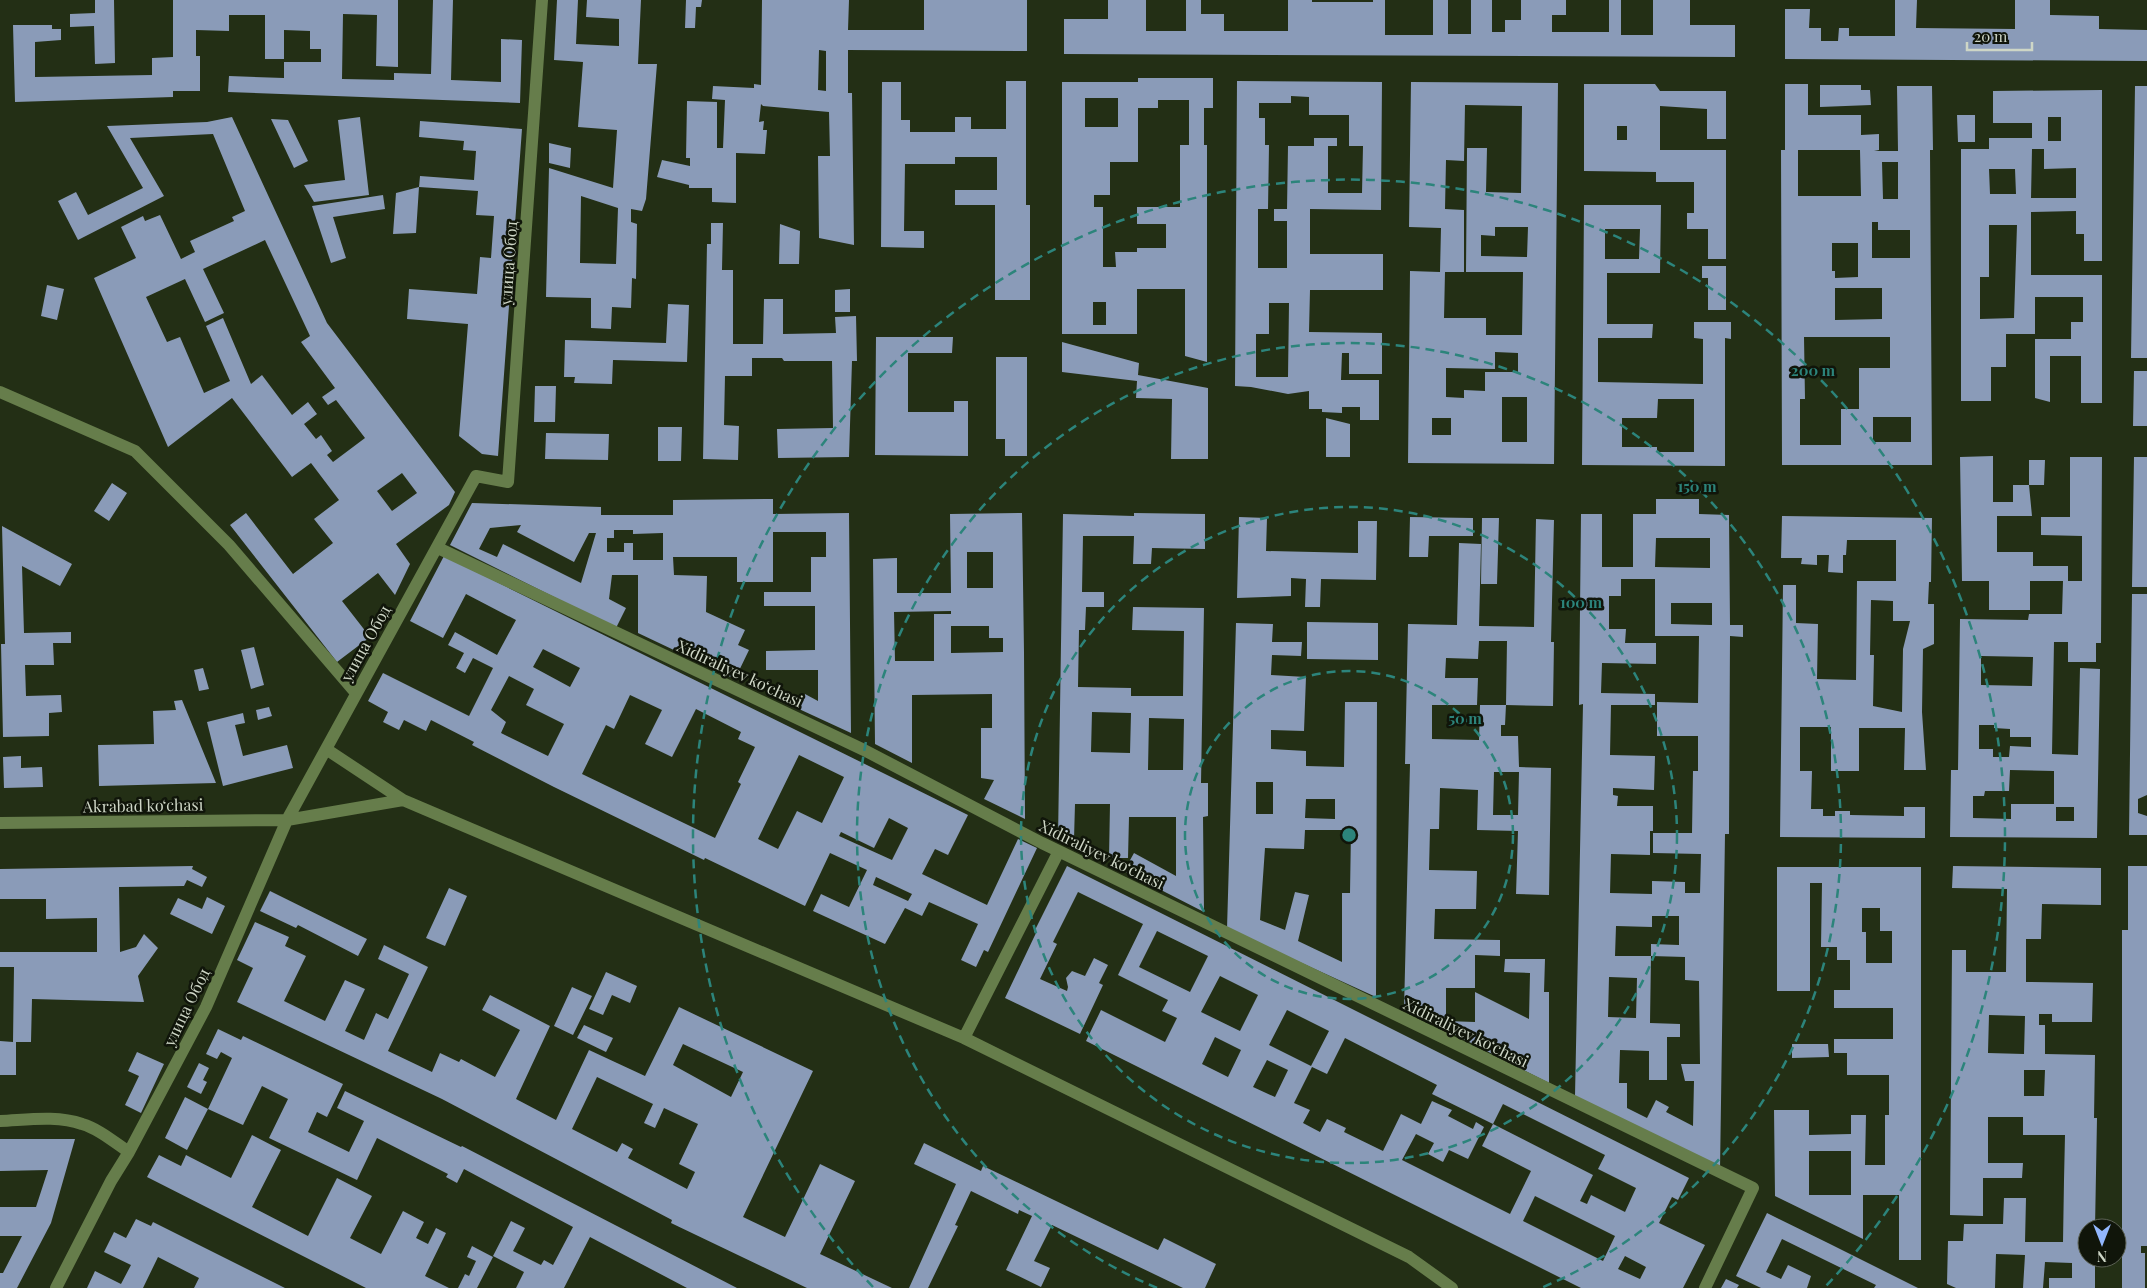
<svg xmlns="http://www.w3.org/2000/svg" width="2147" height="1288" font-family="'Playfair Display',serif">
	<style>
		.building { fill: #8a9bb8; fill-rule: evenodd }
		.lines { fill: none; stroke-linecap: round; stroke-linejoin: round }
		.minor { stroke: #667d4b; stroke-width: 12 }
		.ring { fill: none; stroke: #2c847b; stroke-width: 2.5; stroke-dasharray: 9 6 }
		.labels { text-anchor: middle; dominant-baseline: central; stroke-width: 5; stroke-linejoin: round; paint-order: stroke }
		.street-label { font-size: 16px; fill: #ced6c6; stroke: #10150a }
		.centre { fill: #2c847b; stroke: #10150a; stroke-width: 2.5 }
		.ring-label { font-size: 15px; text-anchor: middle; font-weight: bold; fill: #2c847b; stroke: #10150a; stroke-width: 5; stroke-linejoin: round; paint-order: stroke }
	</style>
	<rect width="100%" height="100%" fill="#232f15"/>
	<path class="building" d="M95,0H114L115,63L95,64L94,26L70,27V14L95,13Z
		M173,0H398V67L376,66L377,15L343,14L342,79L394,80V73L431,74L433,0H453L451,80L501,82V39L522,40L520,103L228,92L229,76L284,78V62H321V49H310V31L284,30V59H265V15H229V31L196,30V56H200V91H173V97L15,102L13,25H52V29H61V40L35,42V77L152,75V58L173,57Z
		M557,0H578L576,44L619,46V19L586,17L587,0H641L638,64H657L646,199L642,211L631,209V222L637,224L636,279L632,278L631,308L612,307L611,329L591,328V298L546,297L549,168L613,188L617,130L578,127L583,62L554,60ZM581,196L618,208L616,264L580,263Z
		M686,0H702L701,7H696L695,28H685Z
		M762,0H849L848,30H924V0H1027V51L848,50V93H852L854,245L819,238L818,156H830L829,112L763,106L761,104L759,122L764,121L763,130H767L765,154L736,153V203L712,202V188H689V185L657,177L662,160L690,166V158H686L687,101L717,102V148H723L725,100L712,99L713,86L754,88V84L761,85ZM819,50L826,51V91L818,90Z
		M1108,0H1146V31H1186V0H1201V14H1224V31H1288V0H1312V2H1373V0H1385V35H1433V0H1448V34H1471V0H1492V32H1505V20H1521V0H1566V15H1552V32H1609V0H1621V35H1653V0H1690V25H1735V57L1064,54V19H1108Z
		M1895,0H1917L1916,28L2015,29V0H2050V15L2099,16V29L2147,30V61L1785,59V9H1810L1809,28H1821V41H1838L1839,28H1849V36H1895Z
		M1138,78H1213V108H1204V145H1207V362L1185,356V289H1137V334H1062V82H1138ZM1085,98H1118V127H1085ZM1158,100H1189V145H1180V207H1137V224H1166V248H1137V252H1115L1116,267H1103V207H1094V195H1110V162H1138V108H1158ZM1093,302H1106V325H1093Z
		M1006,81H1026V205H1030V300H995V205H955V190H997V157H955V164H905L904,231H924V248L881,247L882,82H901V120H910V132H955V117H971V129H1006Z
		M1237,81L1382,82L1381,210L1310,209V254H1383V290H1310L1309,332L1382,333V374H1349V353H1342L1341,380H1379V420H1360V407H1342V413L1322,412V409H1309V391L1288,394L1251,387L1235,386ZM1291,96L1309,97V115H1349V146H1363L1362,193H1328V146H1337V138H1314V146H1288L1287,209H1274V221H1287V268H1258V209H1268L1269,145H1265V118H1259V103H1291ZM1269,303H1289L1288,377H1256V334H1269Z
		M1411,82L1558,83L1554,464L1408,463L1410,271L1440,272L1441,228L1409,227ZM1465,105L1522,106L1521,193L1486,192L1487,148H1467L1466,272H1523L1522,335H1486V318H1444L1445,272H1464V210L1445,209L1446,160L1464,161ZM1495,227H1528L1527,257L1481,256V235L1495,236ZM1495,352L1518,353V372H1485V391L1464,390V398L1446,397V368L1495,369ZM1502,397H1527V442H1502ZM1432,418H1451V435H1432Z
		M1584,84H1655L1660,91H1726V139H1707V109L1660,106V150H1726V259H1708V229H1687V213H1694V182H1656V172L1584,171ZM1617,126H1627V140H1617Z
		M1785,84H1808V115H1861V135L1879,134V150L1874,151H1898L1897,86H1932L1933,150H1930L1932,465H1782L1781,150H1785ZM1798,150H1860L1861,196H1798ZM1882,162H1898V199H1883ZM1872,222H1878V230H1910V258H1872ZM1832,243H1858V277L1835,278V271H1832ZM1835,288H1882V319L1835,320ZM1804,337H1890V368H1859V409H1841V445H1800V399H1805ZM1873,417H1911V442H1873Z
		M1820,85H1861V90H1870L1871,105L1820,107Z
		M2135,86H2147V358H2131Z
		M2102,90V261H2084V234H2076V211L2031,212V275H2102V403H2081V356H2050V402L2035,398V339H2071V322H2083V297H2035V334H2006V367H1991V401H1961V149H1989V138H2032V123H1993V91ZM2048,117H2061V141H2048ZM2032,149H2044V169L2076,168V198H2031ZM1989,169H2015L2016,194H1990ZM1989,225H2017L2014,318L1980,319V277H1989Z
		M1957,115H1975V142H1958Z
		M232,117L327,323L455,492L449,505L396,544L410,564L395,595L378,573L342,601L370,637L337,662L230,525L246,513L293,574L333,543L314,519L339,500L311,463L292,477L232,398L168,447L94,278L136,258L121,227L143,216L145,221L160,215L181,259L195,252L190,241L234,221L232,217L245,211L213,134L130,138L164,196L78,240L58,201L76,192L88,215L143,188L107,126L207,122ZM265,240L310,336L301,342L335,388L322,397L328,405L336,400L365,438L333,462L327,455L332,451L321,435L316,439L304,424L317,414L308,402L292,415L262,375L251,384L223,318L206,326L230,381L204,393L180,337L167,342L146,297L185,279L205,322L224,313L203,269ZM402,473L417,493L392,511L377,491Z
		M360,117L369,195L314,202L304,185L345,180L338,120Z
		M271,119L288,120L308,161L294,168Z
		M420,121L522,129L498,456L482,454L459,436L468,324L407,319L409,289L477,294L480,257L491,258L494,216L476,215L478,191L419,187L416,233L393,234L396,193L419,187L420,176L474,180L476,151L463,150L464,141L419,137Z
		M549,143L571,148L570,168L549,163Z
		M383,195L385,209L333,217L346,258L331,263L312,206Z
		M1584,205H1661L1660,273H1607V324H1653L1652,338H1598V382L1703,384V339L1694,338V322H1731V339L1725,338V466L1582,465ZM1605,229H1640L1639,259H1605ZM1658,399H1694V452H1657V447H1622V418H1657Z
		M711,223H723L722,270H733V344H763L764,299H783V334L836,333L835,317L856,316L857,361H852L849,457L778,458L777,429L833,428L832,361H784L782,358H752V376H725L724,425L739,426L738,460L703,459L707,244H711Z
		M780,224L800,231L799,264H779Z
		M1702,266H1726V310H1708V278H1702Z
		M47,285L64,289L57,320L41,316Z
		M850,289V312H835V290Z
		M668,304L689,305L687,362L613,360L612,384L574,383L575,377H564L565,340L666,343Z
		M876,337H953L952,353H908V412H954V401H968V456L875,455Z
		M1062,342L1139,363L1138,375L1208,388V459H1171L1172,399L1136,398L1137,381L1062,372Z
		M996,357H1027V456H1005V439H996Z
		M2134,371H2147V426H2133Z
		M535,386H556L555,422H534Z
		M1326,418L1350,424V457H1326Z
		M658,427H682L681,461H658Z
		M546,433L609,434L608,460L545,459Z
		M1993,456V502H2013V485H2029V460H2045L2044,485H2029L2032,516H1997V552H2033V566H2068V581H2082V536L2041,535V517H2070V457H2102L2101,643H2096V662H2068V642H2054L2052,754L2078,755L2080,668L2100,669L2097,838L1950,837L1951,770H1958L1960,619L2028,620L2029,614H2062L2063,581H2030V610H1989V581H1962L1960,457ZM1981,656L2033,657L2032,686L1981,685ZM1979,725H1994V728L2010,729V737H2031V747L2010,746L2009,757H1993V749H1979ZM2010,770L2054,771V804H2011V819L1973,818V796H1984L1985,791H2009ZM2056,807H2074V821H2056Z
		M2134,457H2147V587H2132Z
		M112,483L127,493L109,521L94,511Z
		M773,499V514L849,513L851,733L799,709L805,694L818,701V670H766V651L815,650V606H764V592H811V557H826V532H773V582H737V557H673L674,575L707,576L706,612L745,630L738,645L749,650L735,679L638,633V575H612L609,599L626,608L616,628L450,545L472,503L601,507V515H673V500ZM521,525L517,532L574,562L589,533H596L581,583L503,544L497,557L479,549L490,528ZM614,530H633V534L663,533V560H633V543H624V552H607V538H614Z
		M1656,499H1699V514L1729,515L1730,625H1743V637L1730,636L1729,834H1725L1720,1170L1575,1096L1583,704L1579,705L1581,514H1602V567H1633V514H1656ZM1656,538H1710V568L1655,567ZM1621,579H1655V636H1699L1698,703L1657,702V736H1698V771H1693L1692,833H1653V853L1701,854L1700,893H1685V882L1652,881V894L1610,893L1611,854L1650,855V831H1653V806H1617L1618,796L1613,795V788L1654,790L1655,756L1610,755L1611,705H1655V694L1601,693L1602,663L1656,664V643H1625L1626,629H1609V596H1621ZM1671,603H1712V625L1671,624ZM1652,916H1679V945L1651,944V956L1685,957V980L1699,981L1700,1064H1681L1685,1081H1694L1693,1126L1666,1112L1669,1107L1656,1100L1647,1118L1627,1108V1083H1619L1620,1050L1649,1051V1080H1667V1037H1680V1024L1650,1023L1651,956H1615L1616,926L1652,927ZM1609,977L1637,978L1636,1018L1608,1017Z
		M1022,513L1024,652L1025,819L984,799L994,780L981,778V728H992V694L912,695V763L875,744L873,559L897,558V593H951L950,514ZM967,552H993V588H967ZM951,611V614H934V661H895L894,612ZM951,626H989V638H1003V652L951,653Z
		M1134,513L1205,514V549L1152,548L1151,564H1133L1134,536H1083L1082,592H1104V607H1086L1085,630H1079L1078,687L1131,688V696H1183L1184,631L1132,630L1133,607L1204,608L1201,783H1208V816L1203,817L1204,912L1124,871L1134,853L1176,876V817H1129L1128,858H1109L1110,804H1075L1074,839H1058L1063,514L1134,516ZM1092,712L1131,713L1130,753L1091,752ZM1149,718L1184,719L1183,770H1148Z
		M1782,516L1932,518L1931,582H1929L1928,604H1934V644L1923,649L1922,712L1926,770H1904L1905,728H1859V771H1831V727H1800V771H1812L1811,809H1823V816H1835V811H1850V815L1904,816V807H1925V838L1780,837L1783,585H1796V623L1818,624L1817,679L1856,680L1857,581H1896V540H1847L1846,555H1843V573L1828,572L1829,555H1817V565L1801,564L1802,558H1781ZM1871,600L1893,601V621H1910L1903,649L1902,712L1873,706L1874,655H1870Z
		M1239,517L1267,518L1266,551L1358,553V521H1377L1376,580L1321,579L1320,607H1305L1306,579L1291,578V596L1237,598Z
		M1410,517L1473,518V536H1429L1428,557H1409Z
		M1482,518H1499L1497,584H1481Z
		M1536,519L1554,520L1551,642H1554L1553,706L1506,705L1507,641H1479L1478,659L1446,658L1445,678H1478L1477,705H1432V739L1479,740L1480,705H1506L1505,725H1501V736H1518L1519,767L1551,768L1549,895L1516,894L1518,831L1477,830L1478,790L1440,788L1439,829H1430L1429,870L1477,871L1476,909H1435L1434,939L1500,940V956L1475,955V988H1446V1021H1433V1025L1404,1010L1410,764H1405L1408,624L1457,625L1459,543L1481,544L1479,626L1534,627ZM1494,772H1519L1518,815H1493Z
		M2,526L72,564L60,586L22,566L24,633L71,632V643H53L54,665H25L26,696L61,695L62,712L49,713V736L3,737L1,644H5Z
		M444,556L968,815L948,855L935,849L922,874L987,905L1018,839L1037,848L988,952L984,950L976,967L961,960L978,924L929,902L922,916L905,908L885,944L813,911L821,894L849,907L867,870L830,853L805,906L705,858L704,860L554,787L472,745L474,742L431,720L426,731L404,720L399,730L383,722L388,712L368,701L383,673L469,716L493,668L473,658L465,673L456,668L464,653L448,645L455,632L497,655L516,620L466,594L443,638L410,621ZM543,649L580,668L570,687L533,667ZM509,676L534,689L526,705L564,724L548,756L501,733L506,722L491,710ZM630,695L662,710L645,744L672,757L696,709L741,732L738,739L755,747L738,782L741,784L715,838L582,774L606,725L614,729ZM799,755L844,777L822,823L797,811L778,849L758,839ZM889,818L908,828L892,860L839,836L841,832L874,848ZM876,877L912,894L908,901L873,885Z
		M2132,594H2147V795L2138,799V813L2147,816V835H2129Z
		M1307,622L1378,623V660L1307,659Z
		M1236,623L1273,624L1272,642H1302L1301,656L1272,655L1271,675L1306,677L1304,731L1271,730V749L1306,751V766L1344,767L1345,702H1377L1376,997L1227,929ZM1256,782H1273V814H1256ZM1306,799H1335V819L1305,818ZM1305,830H1351L1350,893H1342V962L1298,941L1309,895L1295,892L1285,930L1260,920L1265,848L1304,849Z
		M254,647L264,685L251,689L241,650Z
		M203,668L209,689L199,691L194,670Z
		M182,700L216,783L99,786L98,745L154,744L153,711L176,710L174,701Z
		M269,707L272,716L258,720L256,710Z
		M243,713L245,723L235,725L243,756L287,745L293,768L223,786L207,722Z
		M21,756V768L42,767L43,787L4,788L3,757Z
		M193,866L192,869L207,877L202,887L187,880L184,886L119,887L120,952L136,947L144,934L158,948L138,976L144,1002L32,999L31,1042H16V1075H0V1041L13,1042L14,967H0V952H97V918L46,919V899H0V869Z
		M1067,866L1689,1178L1678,1200L1672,1197L1659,1223L1705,1245L1683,1288H1581L1086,1041L1101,1010L1165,1042L1177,1018L1162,1011L1168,1000L1118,975L1143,924L1078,892L1053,942L1057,944L1040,979L1067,991L1068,987L1066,978L1072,971L1085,976L1094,958L1108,965L1099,983L1103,985L1080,1034L1005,998L1036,933L1034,932ZM1157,931L1208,956L1190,992L1139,967ZM1220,976L1258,995L1240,1031L1201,1012ZM1287,1010L1329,1031L1311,1066L1269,1045ZM1215,1037L1241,1050L1228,1077L1202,1064ZM1345,1038L1437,1085L1432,1094L1493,1124L1503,1104L1605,1155L1598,1169L1636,1188L1625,1212L1591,1195L1587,1204L1580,1201L1593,1175L1493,1124L1482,1146L1531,1171L1510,1214L1402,1160L1416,1134L1434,1143L1428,1154L1443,1162L1449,1150L1468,1159L1484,1127L1476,1122L1473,1129L1448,1116L1452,1110L1432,1101L1421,1124L1401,1114L1383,1151L1344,1132L1346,1128L1327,1119L1320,1132L1303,1123L1310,1110L1294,1103L1312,1067L1327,1074ZM1267,1060L1288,1070L1275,1097L1253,1087ZM1535,1196L1615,1236L1603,1261L1523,1221ZM1625,1256L1646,1267L1640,1279L1618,1269Z
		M1953,866L2101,868V905L2042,904L2041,939H2026V982L2093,983L2092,1022H2052V1014H2039V1025H2045V1054L2095,1055L2094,1118H2097L2095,1228H2087V1258H2095V1288H2049V1278H2072V1263L2045,1262L2043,1288H2023L2025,1255L1996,1254L1995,1288H1956L1947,1284L1948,1241H1963L1964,1224H2003L2004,1198H2026L2025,1242H2063L2064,1180L2065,1135H2023V1117H1988V1163H2023L2022,1178H1983V1216L1950,1215L1952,950H1966V972H2006L2007,889L1952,888ZM1989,1015L2025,1016L2024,1054L1988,1053ZM2024,1070H2045L2044,1096H2024Z
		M2128,866H2147V1246H2141V1253H2145V1288H2122V930H2128Z
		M1777,867H1921V1260H1899V1195H1863V1239L1775,1196L1774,1110H1809V1135L1851,1134V1115H1866L1865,1165H1885V1115H1889V1075H1847V1053H1834V1039H1893V1008H1834V990H1850V960H1837V947H1821L1822,883H1810V991H1777ZM1862,908H1880V931H1892V963H1866V932H1862ZM1809,1151H1851V1195H1809Z
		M449,888L467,896L445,946L426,938Z
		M270,891L367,939L358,956L298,925L296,928L260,911Z
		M207,897L225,906L212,934L170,914L178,898L202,909Z
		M255,922L289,937L285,946L306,956L284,1001L325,1021L345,980L365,989L345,1031L364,1040L376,1013L388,1019L409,974L378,959L384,945L428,967L388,1051L432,1072L440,1053L459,1062L461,1059L495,1077L520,1030L482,1010L490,995L550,1026L516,1099L556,1120L589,1050L645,1076L679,1007L813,1071L743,1217L785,1237L820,1164L855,1181L820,1254L892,1288H807L671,1223L672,1220L442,1099L237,1002L253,968L237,960ZM683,1044L743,1072L731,1097L673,1065ZM597,1077L653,1104L644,1123L655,1128L664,1108L698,1124L679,1164L695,1172L687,1189L628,1158L633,1149L622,1143L617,1152L572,1129Z
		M1505,959H1545L1544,992H1549V1083L1446,1030V1021L1475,1022V992L1529,1019L1530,973L1504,972Z
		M606,972L637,986L630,1003L612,995L603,1015L589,1009Z
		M572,987L592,996L573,1035L554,1026Z
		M584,1025L613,1038L606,1052L577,1038Z
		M218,1029L241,1040L243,1036L343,1084L327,1117L317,1112L308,1132L349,1152L364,1121L337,1108L345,1091L461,1147L462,1146L737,1288H687L590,1237L564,1288H516L524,1272L493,1256L511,1221L525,1228L513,1251L541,1265L544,1260L553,1265L573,1227L464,1169L457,1183L446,1177L448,1174L377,1138L357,1180L269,1138L288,1099L262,1086L243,1125L208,1109L232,1058L221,1052L217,1059L206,1054Z
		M1792,1044H1828L1829,1057L1792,1058Z
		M137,1052L164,1064L141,1113L125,1105L139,1076L128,1071Z
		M199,1063L209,1068L203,1080L207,1082L201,1094L187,1087Z
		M185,1097L208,1109L187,1150L165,1138Z
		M252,1135L281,1150L252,1207L308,1236L337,1178L372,1196L350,1238L381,1254L403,1211L424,1222L416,1238L428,1244L436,1228L446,1233L425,1276L449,1288H366L147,1177L159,1155L181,1166L186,1155L231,1178Z
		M0,1139H75L51,1223L17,1288H0V1273H3L22,1236H0V1207H36L48,1170L0,1171Z
		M924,1143L981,1171L983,1166L1158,1250L1164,1238L1216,1264L1205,1288H1183L1052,1225L1034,1261L1050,1268L1041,1287L1006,1270L1032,1216L1019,1210L1018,1214L971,1191L955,1225L958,1226L928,1288H909L956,1184L914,1164Z
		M1767,1213L1828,1243L1918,1288H1874L1876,1285L1782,1239L1766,1272L1781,1279L1788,1265L1811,1276L1807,1288H1761L1736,1276Z
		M136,1219L151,1226L153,1222L285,1288H194L199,1278L158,1257L143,1288H87L95,1271L121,1284L131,1265L104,1252L114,1232L126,1238Z
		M472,1246L493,1257L477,1288H458L465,1274L469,1276L476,1261L467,1257Z
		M1726,1279L1739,1285L1737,1288H1721Z"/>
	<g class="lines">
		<path class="minor" d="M0,392L135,451L229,545L356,693
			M438,548L864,750L1042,843L1753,1188L1705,1288
			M326,749L403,800
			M0,823L287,820L403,800L964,1038L1409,1257L1452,1288
			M964,1038L1059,851
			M0,1121C26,1120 57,1115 82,1124C99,1129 114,1142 129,1152
			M56,1288L111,1181L129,1152L206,1007L287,820L476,476L508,482L542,0"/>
	</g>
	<g class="ring">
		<circle cx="1349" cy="835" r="164"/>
		<circle cx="1349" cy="835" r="328"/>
		<path d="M1157 1288A492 492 0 1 1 1541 1288"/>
		<path d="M873 1287A656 656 0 1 1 1825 1287"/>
	</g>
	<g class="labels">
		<g class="street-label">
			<text transform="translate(508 263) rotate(-86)">улица Обод</text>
			<text transform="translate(365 643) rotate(-61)">улица Обод</text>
			<text transform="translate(740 673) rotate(25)">Xidiraliyev koʻchasi</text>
			<text transform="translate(143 805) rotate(-1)">Akrabad koʻchasi</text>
			<text transform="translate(1102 854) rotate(26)">Xidiraliyev koʻchasi</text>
			<text transform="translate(186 1007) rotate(-64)">улица Обод</text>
			<text transform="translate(1466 1032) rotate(26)">Xidiraliyev koʻchasi</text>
		</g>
	</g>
	<circle cx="1349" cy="835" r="8" class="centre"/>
	<g class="ring-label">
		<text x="1813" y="376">200 m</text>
		<text x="1697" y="492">150 m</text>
		<text x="1581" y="608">100 m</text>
		<text x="1465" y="724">50 m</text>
	</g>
	<g transform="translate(2102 1243) rotate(180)"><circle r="24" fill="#10150a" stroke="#5c6255"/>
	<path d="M0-4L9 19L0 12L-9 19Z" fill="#92b7fd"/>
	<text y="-8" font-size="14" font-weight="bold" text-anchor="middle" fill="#ced6c6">N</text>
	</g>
	<path d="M1967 42v8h65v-8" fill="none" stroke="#ced6c6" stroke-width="2.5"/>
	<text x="1974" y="42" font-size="15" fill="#ced6c6" stroke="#10150a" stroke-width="4" paint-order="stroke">20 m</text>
</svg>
